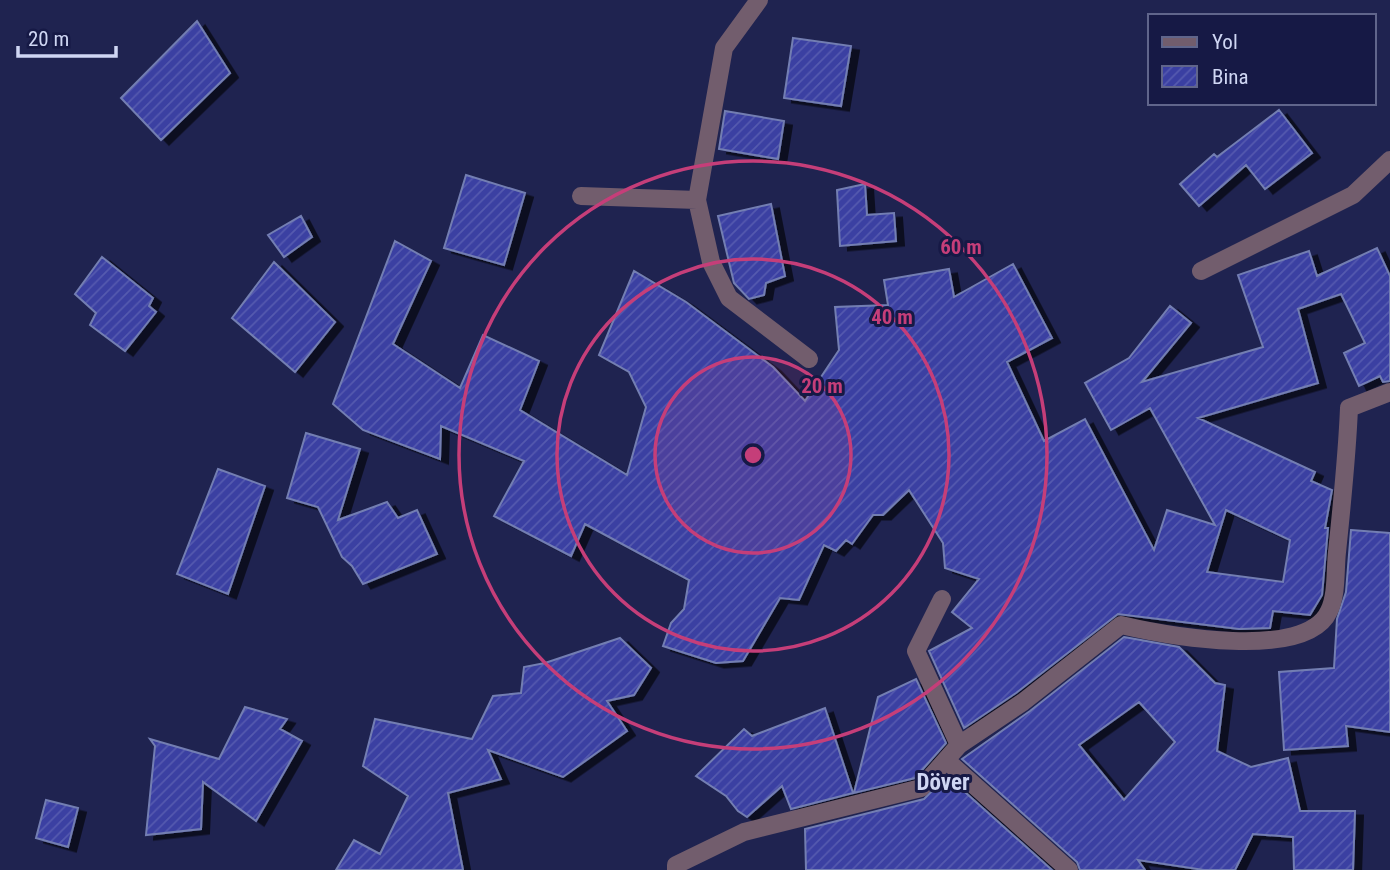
<svg xmlns="http://www.w3.org/2000/svg" width="1390" height="870" font-family="'Roboto Condensed',sans-serif">
	<style>
		.building { fill: url(#building-hatch); stroke: #737eb2; stroke-width: 2; fill-rule: evenodd; filter: url(#shadow) }
		.lines { fill: none; stroke-linecap: round; stroke-linejoin: round }
		.minor { stroke: #725d6d; stroke-width: 18 }
		.ring { fill: none; stroke: #c53e79; stroke-width: 3.5 }
		.labels { text-anchor: middle; dominant-baseline: central; stroke-width: 6; stroke-linejoin: round; paint-order: stroke }
		.quarter-label { font-size: 23px; font-weight: bold; fill: #cfd6f3; stroke: #161945 }
		.centre { fill: #c53e79; stroke: #161945; stroke-width: 3.5 }
		.ring-label { font-size: 21px; text-anchor: middle; font-weight: bold; fill: #c53e79; stroke: #161945; stroke-width: 6; stroke-linejoin: round; paint-order: stroke }
	</style>
	<defs>
		<pattern id="building-hatch" width="6" height="6" patternUnits="userSpaceOnUse" patternTransform="scale(1.75)"><rect width="6" height="6" fill="#3a3fa2"/><path d="M-1 1l2-2M0 6l6-6M5 7l2-2" fill="none" stroke="#555aaf"/></pattern>
		<filter id="shadow"><feDropShadow dx="8" dy="4.5" stdDeviation="0" flood-color="#0009"/></filter>
	</defs>
	<rect width="100%" height="100%" fill="#1f2350"/>
	<path class="building" d="M197,21L230,73L161,140L121,98Z
		M793,38L851,46L841,106L784,98Z
		M1279,110L1312,153L1265,189L1246,165L1199,206L1180,184L1214,154L1217,157Z
		M725,111L784,121L778,159L719,149Z
		M466,175L525,193L504,265L444,248Z
		M865,184L867,215L894,213L896,241L840,246L837,190Z
		M771,204L785,276L766,283L764,295L749,299L734,283L718,216Z
		M301,216L312,237L284,257L268,235Z
		M395,241L431,261L393,344L460,388L483,335L539,361L520,410L627,475L646,407L629,372L599,355L634,271L686,302L773,367L805,401L839,350L835,307L888,305L884,280L949,269L954,297L1013,264L1052,338L1007,362L1044,441L1085,419L1154,550L1167,510L1215,525L1150,408L1111,430L1085,383L1129,358L1170,306L1191,323L1142,382L1263,347L1238,275L1309,251L1317,276L1377,248L1390,276V381L1383,382L1380,376L1359,386L1344,353L1365,343L1341,294L1298,309L1318,383L1198,418L1315,472L1311,481L1332,490L1325,528H1328L1322,595L1310,615L1273,611L1270,628L1239,629L1118,614L1016,693L964,728L929,651L972,628L952,612L979,579L945,568L943,543L909,490L883,515H873L852,544L846,540L836,551L824,545L799,600L780,598L743,661L716,663L663,646L671,623L684,609L689,580L585,524L571,556L494,516L524,461L441,426L440,459L363,430L333,404ZM1226,510L1290,540L1283,582L1207,572Z
		M102,257L153,298L149,306L156,312L125,351L90,325L96,313L75,294Z
		M274,262L335,322L295,372L232,318Z
		M306,433L360,449L338,520L387,502L398,518L417,510L437,554L363,584L352,566L342,557L318,507L287,498Z
		M218,469L265,486L228,594L177,574Z
		M1351,530L1390,533V732L1346,726L1348,746L1284,750L1279,672L1334,668L1337,619L1346,592Z
		M1124,637L1179,647L1215,683L1225,685L1217,751L1251,767L1288,758L1300,811H1355L1353,870H1294L1293,837L1253,834L1235,870H1204L1138,860L1145,870H1080L1077,862L962,759L1030,711ZM1139,702L1175,742L1124,800L1079,745Z
		M620,638L651,668L634,695L607,701L627,731L563,777L488,750L501,779L448,793L463,870H336L354,840L380,854L408,796L363,766L375,719L472,739L493,696L521,693L524,667L545,663Z
		M916,679L946,743L915,778L854,793L878,697Z
		M245,707L287,719L280,729L302,741L256,821L203,782L201,829L146,835L155,746L150,739L219,759Z
		M825,708L853,793L791,809L782,786L747,817L738,811L726,796L696,776L744,729L752,736Z
		M947,776L1052,870H806L805,829L924,799Z
		M46,800L78,808L68,847L36,838Z"/>
	<g class="lines">
		<path class="minor" d="M759,0L724,48L697,200L711,262L729,298L809,359
			M581,196L697,200
			M1201,271L1353,195L1390,160
			M942,599L916,651L959,745
			M946,760L1069,870
			M676,870V865L744,832L921,788L959,745L1023,702L1121,625C1164,635 1306,662 1329,611C1337,595 1335,570 1337,552C1342,504 1347,457 1349,408L1390,392"/>
	</g>
	<circle cx="753" cy="455" r="98" fill="#c53e79" fill-opacity=".12"/>
	<g class="ring">
		<circle cx="753" cy="455" r="98"/>
		<circle cx="753" cy="455" r="196"/>
		<circle cx="753" cy="455" r="294"/>
	</g>
	<g class="labels">
		<g class="quarter-label">
			<text x="943" y="782">Döver</text>
		</g>
	</g>
	<circle cx="753" cy="455" r="10" class="centre"/>
	<g class="ring-label">
		<text x="961" y="254">60 m</text>
		<text x="892" y="324">40 m</text>
		<text x="822" y="393">20 m</text>
	</g>
	<rect x="1148" y="14" width="228" height="91" fill="#161945" stroke="#60658b" stroke-width="2"/>
	<rect x="1162" y="37" width="35" height="10" fill="#725d6d" stroke="#60658b" stroke-width="2"/>
	<text x="1212" y="49" font-size="21" fill="#cfd6f3">Yol</text>
	<rect x="1162" y="66" width="35" height="21" fill="url(#building-hatch)" stroke="#60658b" stroke-width="2"/>
	<text x="1212" y="84" font-size="21" fill="#cfd6f3">Bina</text>
	<path d="M18 46v10h98v-10" fill="none" stroke="#cfd6f3" stroke-width="3.5"/>
	<text x="28" y="46" font-size="21" fill="#cfd6f3" stroke="#161945" stroke-width="5" paint-order="stroke">20 m</text>
</svg>
